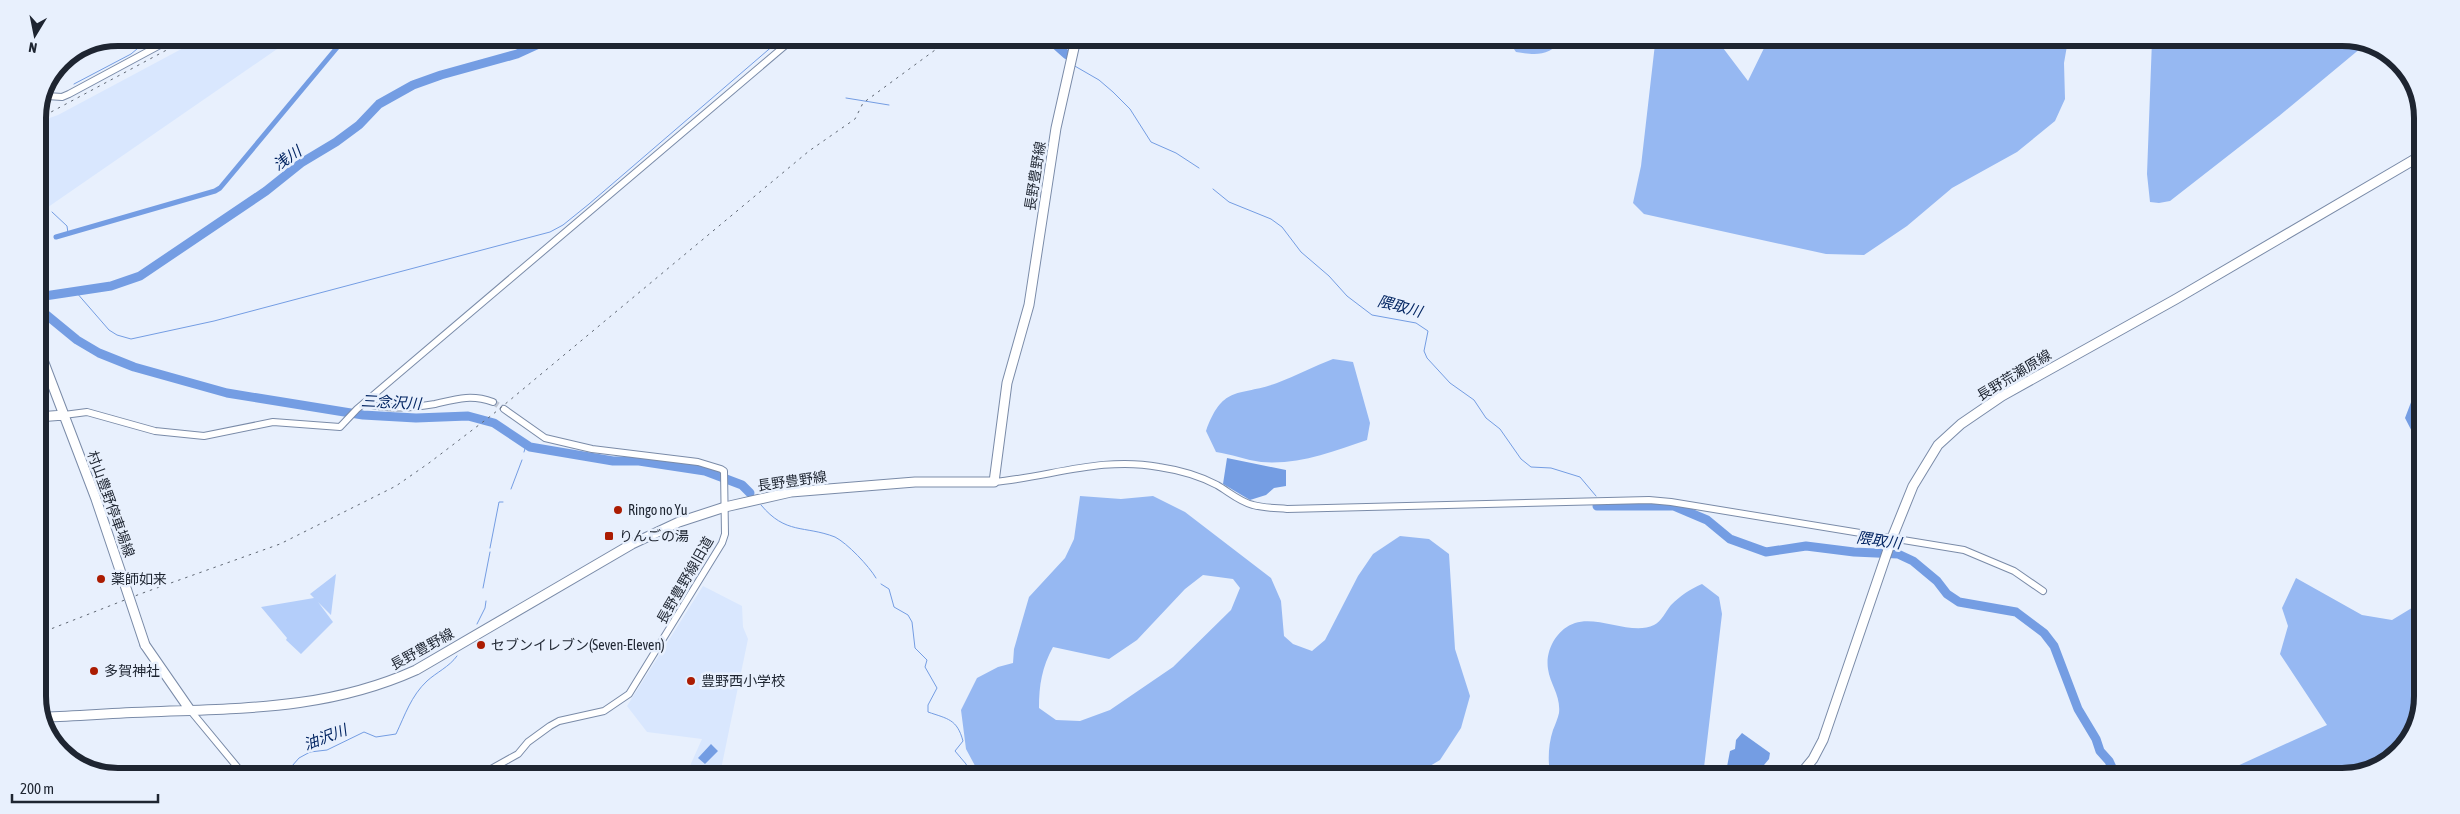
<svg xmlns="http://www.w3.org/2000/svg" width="2460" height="814" font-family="'Asap Condensed','Noto Sans JP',sans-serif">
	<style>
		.built { fill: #d9e7fe }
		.green { fill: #b4cefa }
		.forest { fill: #96b8f2; fill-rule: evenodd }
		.water { fill: #749de3 }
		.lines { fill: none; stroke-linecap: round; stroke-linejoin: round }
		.stream { stroke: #749de3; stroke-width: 1 }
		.canal { stroke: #749de3; stroke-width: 5 }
		.river { stroke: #749de3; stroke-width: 9 }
		.minor-tunnel { stroke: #c0c7d4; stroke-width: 6; stroke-dasharray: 6 3; stroke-linecap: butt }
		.minor-casing { stroke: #7a8ba8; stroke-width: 8 }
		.major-casing { stroke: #7a8ba8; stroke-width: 11 }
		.minor { stroke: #fff; stroke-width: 6 }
		.major { stroke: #fff; stroke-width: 9 }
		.rail { stroke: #5f6773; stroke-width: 1; stroke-dasharray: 2.5 5; stroke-linecap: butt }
		.major-bridge-casing { stroke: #7a8ba8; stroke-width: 11; stroke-linecap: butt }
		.major-bridge { stroke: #fff; stroke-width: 9 }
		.poi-dot { fill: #ab1c02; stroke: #e8f0fd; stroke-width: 2 }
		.labels { text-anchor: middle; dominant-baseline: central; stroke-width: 5; stroke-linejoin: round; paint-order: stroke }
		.street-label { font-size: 14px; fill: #1e2531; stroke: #e8f0fd }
		.poi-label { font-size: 14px; fill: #1e2531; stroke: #e8f0fd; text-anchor: start }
		.water-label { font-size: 15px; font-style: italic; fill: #042663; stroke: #e8f0fd }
		.rim { fill: none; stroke: #1e2531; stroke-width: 6 }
	</style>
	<rect width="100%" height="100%" fill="#e8f0fd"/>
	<path class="built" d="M202,38H293L38,214V122L58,115Z
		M703,586L742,606L743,627L748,639L720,774H700L689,768L702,739L647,732L627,706Z"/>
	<path class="green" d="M336,574L331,615L318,602L333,622L301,654L286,640L287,638L261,607L314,598L310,594Z"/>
	<path class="forest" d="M1507,39H1566C1547,55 1540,56 1516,52Z
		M1663,39L1717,40L1748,81L1768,40H2068L2064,63L2065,99L2055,121L2017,152L1952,188L1907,226L1864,255L1826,254L1644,214L1633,203L1641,166L1655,44Z
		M2152,40H2363L2367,43L2279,116L2170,201L2159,203L2150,202L2147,174Z
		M1333,359L1353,362L1370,423L1367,440C1332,452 1299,465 1261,462C1246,460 1231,454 1216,452L1206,431C1223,384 1238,397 1277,383C1296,376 1314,366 1333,359Z
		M1080,496L1121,499L1153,496L1185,512L1271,578L1281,601L1284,636L1293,644L1312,651L1325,640L1358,576L1373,554L1400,536L1429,539L1449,554L1455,649L1470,696L1461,728L1440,760L1415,775H980L966,749L961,710L977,678L998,667L1013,663L1014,649L1029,597L1065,558L1074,539ZM1203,575L1233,579L1240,588L1231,610L1173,667L1110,710L1080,721L1056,720L1039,708C1039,685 1042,667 1053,647L1109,659L1137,640L1185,589Z
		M2296,578L2362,615L2392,620L2420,603V585V717L2391,760L2342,776H2236L2235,767L2327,725L2280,654L2288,626L2282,608Z
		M1702,584L1719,597L1722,614L1703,776L1550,775C1548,761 1548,745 1553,730C1555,725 1558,718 1559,713C1561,696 1550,684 1548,669C1545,650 1557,629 1575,623C1598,615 1632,636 1654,625C1661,622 1666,611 1671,605C1680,596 1690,589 1702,584Z"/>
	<path class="water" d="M2421,376V449L2405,418Z
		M1227,458L1286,470V486L1274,488L1266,495L1250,500L1223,484Z
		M1742,733L1770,753L1769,759L1764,765L1753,767L1741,776H1722L1726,772L1730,751L1735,749L1736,740Z
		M711,744L718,751L705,764L698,758Z
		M2159,769L2165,773L2166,776H2138Z"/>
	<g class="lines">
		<path class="stream" d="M1073,65L1099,80L1113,92L1130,109L1151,142L1176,153L1199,168
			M74,84L131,54L150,38
			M846,98L889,105
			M1213,189L1229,202L1271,219L1282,227L1301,252L1329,276L1347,296L1372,315L1416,323L1428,331L1424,351L1427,358L1450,383L1474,400L1486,418L1500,429L1521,459L1531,467L1551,468L1580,477L1596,496
			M52,212L67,226L68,233
			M76,292L109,330L117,335L131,339L214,321L550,232L563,225L589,204L782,38
			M524,452L526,445
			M511,489L522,460
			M761,505C786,535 804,525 835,537C847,543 869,566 876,578
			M490,548L499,502H503
			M881,584L889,589L894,607L908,615L912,622L915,648L927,660L925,667L937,688L928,705V712C948,719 957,719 963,741L955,751L966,764L970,775
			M483,588L490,552
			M477,624L485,608L486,601
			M67,754H68
			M285,774L299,758L310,752L327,750L364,732L376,737L396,734C405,715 411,696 427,681C437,672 449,667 457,656"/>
		<path class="canal" d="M56,237L215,191L220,188L345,38"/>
		<path class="river" d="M1049,39L1067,55
			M38,297L111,286L140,276L266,191L301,163L336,142L359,125L379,104L413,85L441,75L517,54L552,38
			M38,308L77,340L99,353L134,367L227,393L363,415L416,418L468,416L494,423L530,447L613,461H639L705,471L742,485L750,493
			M1597,506H1674L1707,520L1730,539L1766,552L1806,546L1854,552L1898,554L1913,561L1937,581L1947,594L1959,602L2016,612L2044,633L2054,646L2078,709L2096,739L2100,751L2109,761L2116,776"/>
		<path class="minor-tunnel" d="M493,402L504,409"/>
		<defs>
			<path id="minor" d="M47,96L62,97L69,94L173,38
				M364,403C386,410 412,408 435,404C456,399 471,394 493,402
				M64,415L87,412L155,431L204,436L273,422L340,427L357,409L794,38
				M994,482C1050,477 1102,456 1159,467C1179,470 1200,476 1217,485C1229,492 1240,502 1253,505C1264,508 1276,508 1287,509L1649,500L1671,502L1964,550L2014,571L2043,591
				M190,710L243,774
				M482,774L518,754L528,742L550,726L559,721L604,711L629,694L722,543L725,534L724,471L721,469L698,462L592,449L545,438L504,409"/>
			<path id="major" d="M38,347L96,499L123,579
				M38,417L64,415
				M145,645L190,710
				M44,717C79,716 113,713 147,712C243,708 327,710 416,670L632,544L679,522L725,507L791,492L915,482H994L1007,383L1029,305L1056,128L1076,39
				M1799,776L1813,759L1823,740L1892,538L1913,486L1938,445L1961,424L2002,396L2176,299L2422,155"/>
		</defs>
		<use href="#minor" class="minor-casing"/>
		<use href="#major" class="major-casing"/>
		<use href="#minor" class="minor"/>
		<use href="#major" class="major"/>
		<path class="rail" d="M38,119L189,38
			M38,634L140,594L280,544L396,486L429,463L492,415L809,151L855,119L863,103L950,39"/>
		<defs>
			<path id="major-bridge" d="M123,579L145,645"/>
		</defs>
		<use href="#major-bridge" class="major-bridge-casing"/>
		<use href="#major-bridge" class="major-bridge"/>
	</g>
	<g class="poi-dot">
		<circle cx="618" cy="510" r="5"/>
		<rect x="604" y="531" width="10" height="10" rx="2.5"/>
		<circle cx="101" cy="579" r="5"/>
		<circle cx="481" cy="645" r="5"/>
		<circle cx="94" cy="671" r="5"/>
		<circle cx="691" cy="681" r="5"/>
	</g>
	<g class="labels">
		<g class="street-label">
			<text transform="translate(1035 176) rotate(-81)">長野豊野線</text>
			<text transform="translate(2014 375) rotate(-31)">長野荒瀬原線</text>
			<text transform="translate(792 481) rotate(-8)">長野豊野線</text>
			<text transform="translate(111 504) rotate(70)">村山豊野停車場線</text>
			<text transform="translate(685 580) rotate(-60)">長野豊野線旧道</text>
			<text transform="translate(422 649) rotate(-29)">長野豊野線</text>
		</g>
		<g class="poi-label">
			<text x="628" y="510">Ringo no Yu</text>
			<text x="619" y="536">りんごの湯</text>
			<text x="111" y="579">薬師如来</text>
			<text x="491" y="645">セブンイレブン(Seven-Eleven)</text>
			<text x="104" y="671">多賀神社</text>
			<text x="701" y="681">豊野西小学校</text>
		</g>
		<g class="water-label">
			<text transform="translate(287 158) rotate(-35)">浅川</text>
			<text transform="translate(1400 306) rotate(15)">隈取川</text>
			<text transform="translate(391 402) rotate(3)">三念沢川</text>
			<text transform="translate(1879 540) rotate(8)">隈取川</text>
			<text transform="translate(325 737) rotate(-21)">油沢川</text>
		</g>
	</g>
	<path d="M0 0H2460V814H0ZM118 46H2342A72 72 0 0 1 2414 118V696A72 72 0 0 1 2342 768H118A72 72 0 0 1 46 696V118A72 72 0 0 1 118 46Z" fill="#e8f0fd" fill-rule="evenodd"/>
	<path class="rim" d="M118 46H2342A72 72 0 0 1 2414 118V696A72 72 0 0 1 2342 768H118A72 72 0 0 1 46 696V118A72 72 0 0 1 118 46Z"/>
	<g transform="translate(35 35) rotate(190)" stroke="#e8f0fd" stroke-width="4" paint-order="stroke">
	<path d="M0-4L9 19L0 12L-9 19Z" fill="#1e2531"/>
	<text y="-8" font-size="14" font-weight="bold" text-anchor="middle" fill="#1e2531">N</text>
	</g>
	<path d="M12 794v8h146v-8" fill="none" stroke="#1e2531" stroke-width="2.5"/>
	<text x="20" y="794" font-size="15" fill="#1e2531" stroke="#e8f0fd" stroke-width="4" paint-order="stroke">200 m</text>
</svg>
